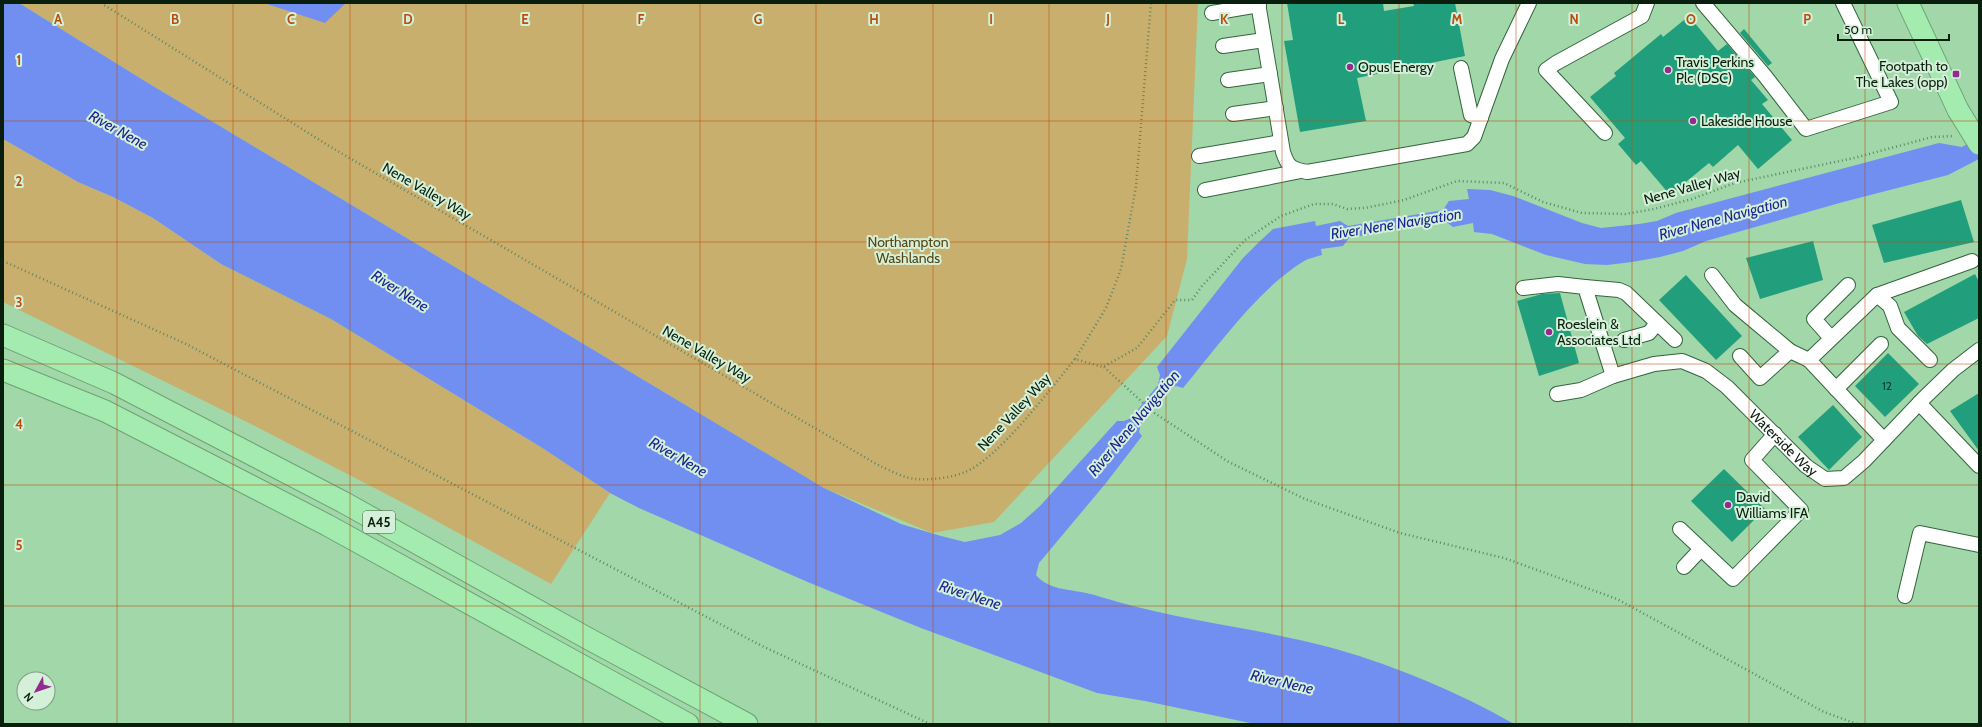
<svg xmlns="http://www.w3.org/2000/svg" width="1982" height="727" font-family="Cabin,sans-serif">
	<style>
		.green { fill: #c9af6d }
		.water { fill: #708ff0 }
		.building { fill: #219f7c }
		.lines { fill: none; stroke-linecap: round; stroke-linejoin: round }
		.minor-casing { stroke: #33653d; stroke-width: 16 }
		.highway-casing { stroke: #6da376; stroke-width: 23 }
		.path { stroke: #5f8665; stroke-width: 2.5; stroke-dasharray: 1 3; stroke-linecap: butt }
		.minor { stroke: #fff; stroke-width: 14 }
		.highway { stroke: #a3ebae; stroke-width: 21 }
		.highway-bridge-casing { stroke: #6da376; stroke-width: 23; stroke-linecap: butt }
		.highway-bridge { stroke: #a3ebae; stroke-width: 21 }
		.grid { fill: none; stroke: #bb4d0c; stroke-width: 1; stroke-opacity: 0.55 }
		.poi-dot { fill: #922b90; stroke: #d5f0d8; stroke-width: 1.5 }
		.labels { text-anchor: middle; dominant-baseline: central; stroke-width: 4; stroke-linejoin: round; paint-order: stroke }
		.number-label { font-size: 12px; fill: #0f3e29 }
		.shield { fill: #d5f0d8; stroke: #465d4a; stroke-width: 1 }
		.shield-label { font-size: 13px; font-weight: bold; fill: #091e0d }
		.poi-label { font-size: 14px; fill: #091e0d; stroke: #d5f0d8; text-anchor: start }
		.street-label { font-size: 14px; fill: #091e0d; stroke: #d5f0d8 }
		.park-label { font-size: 14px; fill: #564411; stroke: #d5f0d8 }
		.water-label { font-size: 15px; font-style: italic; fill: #192594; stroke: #d5f0d8 }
		.grid-label { font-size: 13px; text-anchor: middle; font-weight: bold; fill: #bb4d0c; stroke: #d5f0d8; stroke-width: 4; stroke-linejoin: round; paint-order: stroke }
	</style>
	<rect width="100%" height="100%" fill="#a1d7a9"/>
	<path class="green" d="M19,3H1198L1187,259L1167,336L994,522L932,533L824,488L148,83Z
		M3,139L78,182L113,197L153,218L221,264L331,319L544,449L610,493L551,584L411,507L253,425L3,302Z"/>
	<path class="water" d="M3,3H19L148,83L824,488L901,524L941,536L965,542L1000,535L1021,523L1040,506L1117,421H1124L1131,418L1158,385L1160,375L1157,367L1243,258L1260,241L1273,229L1315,221L1316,226L1340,221L1348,226L1443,210L1449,201L1469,199L1467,189L1490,190L1513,196L1582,223L1601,228L1639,224L1657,221L1676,213L1939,143L1962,147L1979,137V159L1948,175L1843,202L1706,241L1683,251L1660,257L1632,262L1607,265L1585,264L1546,255L1492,234L1474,232L1473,223L1453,227L1445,221L1349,238L1343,246L1321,249L1322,255C1316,257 1309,258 1304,261C1257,290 1219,345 1183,388L1176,386L1171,388L1141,424L1139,432L1142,436L1106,483L1039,563L1036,575C1049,590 1068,589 1086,593C1096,595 1107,599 1118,602C1189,622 1264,629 1336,649C1398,667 1458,692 1514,724H1255L1145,701L1097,693L921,628L810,583L639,508L610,493L544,449L331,319L221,264L153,218L113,197L78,182L3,139Z
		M264,3H346L325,23Z"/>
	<path class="building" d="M1287,3H1383L1384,11L1414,6L1413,3H1455L1465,56L1357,78L1366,121L1300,132L1284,41L1293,40Z
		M1689,16L1718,51L1727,44L1755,77L1751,80L1768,100L1762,104L1792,140L1758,169L1738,145L1713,167L1709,163L1670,195L1641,161L1636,165L1618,144L1625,138L1590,97L1616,76L1614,73L1661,34L1663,37Z
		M1744,29L1772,63L1768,66L1740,33Z
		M1961,200L1974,242L1884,263L1872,225Z
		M1813,241L1823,280L1760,299L1746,258Z
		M1975,274L1979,282V318L1927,344L1918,336L1904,312Z
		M1686,275L1742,336L1716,360L1659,300Z
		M1560,293L1579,363L1539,376L1517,301L1542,294Z
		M1888,353L1919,384L1885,417L1855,386Z
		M1979,393V451L1950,411Z
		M1833,405L1862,437L1829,470L1798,437Z
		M1724,469L1765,509L1732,542L1691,501Z"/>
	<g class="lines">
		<defs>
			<g id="minor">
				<path d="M1258,3L1283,152C1288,167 1291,169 1307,172L1467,144L1474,137L1502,59L1529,3"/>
				<path d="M1703,3L1765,76L1806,129L1891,102L1843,3"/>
				<path d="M1212,13L1259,5"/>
				<path d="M1223,46L1264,40"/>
				<path d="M1461,68L1471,115L1481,118"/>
				<path d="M1228,80L1270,74"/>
				<path d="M1233,114L1276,108"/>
				<path d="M1605,133L1546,70L1556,63L1642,16L1647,3"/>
				<path d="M1199,156L1281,142"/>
				<path d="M1205,190L1301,171"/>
				<path d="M1712,275L1735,305L1790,351"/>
				<path d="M1585,287L1619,290L1626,293L1675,340"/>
				<path d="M1523,288L1558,284L1585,287L1613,376"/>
				<path d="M1877,295L1972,261"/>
				<path d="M1831,338L1814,319L1848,285"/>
				<path d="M1624,340L1649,333L1657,323"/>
				<path d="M1740,356L1760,378L1790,351L1809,360"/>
				<path d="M1836,389L1881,344"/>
				<path id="s1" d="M1557,394L1581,390L1613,376L1654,364L1682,361L1706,371L1727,387L1806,466L1825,479L1844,478L1864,461L1924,398L1953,370L1979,350"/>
				<path d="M1919,403L1979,466"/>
				<path d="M1884,440L1809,360L1877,295L1890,306L1898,328L1930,360"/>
				<path d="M1680,529L1733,579L1801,510L1752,460L1775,434"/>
				<path d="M1684,567L1701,549"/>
				<path d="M1905,596L1920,533L1979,545"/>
			</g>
			<path id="highway" d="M1908,3L1958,110
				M3,335L114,383L343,502L587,638L747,724
				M3,370L105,411L327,525L688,724"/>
		</defs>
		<use href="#minor" class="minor-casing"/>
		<use href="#highway" class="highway-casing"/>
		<path class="path" d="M101,3L334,149L880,466C890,470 905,479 917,479C932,480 951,478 965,472C998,459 1051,388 1075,359L1103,367L1137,348L1175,300H1192L1202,286L1245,240L1281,216L1314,204H1333L1347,209L1365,208L1404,200L1457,181L1504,183L1543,202L1582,213L1625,214L1654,209L1692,199L1735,183L1854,158L1932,137L1954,136
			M3,261L186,344L762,646L930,724
			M1075,359L1106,308L1121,269L1136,186L1151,3
			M1104,367L1153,412L1227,461L1305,499L1400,533L1504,558L1617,599L1824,712L1857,724"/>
		<use href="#minor" class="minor"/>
		<use href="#highway" class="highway"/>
		<defs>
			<path id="highway-bridge" d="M1958,110L1979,144"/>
		</defs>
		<use href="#highway-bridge" class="highway-bridge-casing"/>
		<use href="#highway-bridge" class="highway-bridge"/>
	</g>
	<path class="grid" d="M117,3V724M233,3V724M350,3V724M466,3V724M583,3V724M700,3V724M816,3V724M933,3V724M1049,3V724M1166,3V724M1282,3V724M1399,3V724M1516,3V724M1632,3V724M1749,3V724M1865,3V724M3,121H1979M3,242H1979M3,364H1979M3,485H1979M3,606H1979"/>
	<g class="poi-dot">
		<circle cx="1350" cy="67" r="4"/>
		<circle cx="1668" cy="70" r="4"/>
		<rect x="1952" y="70" width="8" height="8" rx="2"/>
		<circle cx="1693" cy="121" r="4"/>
		<circle cx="1549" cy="332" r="4"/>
		<circle cx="1728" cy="505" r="4"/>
	</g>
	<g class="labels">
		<g class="number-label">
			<text x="1887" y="385">12</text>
		</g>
		<rect class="shield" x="363" y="511" width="32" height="22" rx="3"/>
		<g class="shield-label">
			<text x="379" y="522">A45</text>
		</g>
		<g class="poi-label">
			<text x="1676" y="62">Travis Perkins<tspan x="1676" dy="16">Plc (DSC)</tspan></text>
			<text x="1948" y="66" text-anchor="end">Footpath to<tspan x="1948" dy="16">The Lakes (opp)</tspan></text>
			<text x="1358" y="67">Opus Energy</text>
			<text x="1701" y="121">Lakeside House</text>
			<text x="1557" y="324">Roeslein &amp;<tspan x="1557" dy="16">Associates Ltd</tspan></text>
			<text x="1736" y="497">David<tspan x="1736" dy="16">Williams IFA</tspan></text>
		</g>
		<g class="street-label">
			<text transform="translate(1692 186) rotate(-16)">Nene Valley Way</text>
			<text transform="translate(427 191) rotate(30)">Nene Valley Way</text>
			<text transform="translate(707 354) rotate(30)">Nene Valley Way</text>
			<text transform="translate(1014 412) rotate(-47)">Nene Valley Way</text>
			<text stroke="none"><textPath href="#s1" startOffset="262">Waterside Way</textPath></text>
		</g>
		<g class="park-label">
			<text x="908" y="242">Northampton<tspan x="908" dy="16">Washlands</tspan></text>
		</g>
		<g class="water-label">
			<text transform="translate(118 130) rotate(29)">River Nene</text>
			<text transform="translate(1723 218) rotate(-15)">River Nene Navigation</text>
			<text transform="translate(1396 224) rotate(-9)">River Nene Navigation</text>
			<text transform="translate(400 291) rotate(32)">River Nene</text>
			<text transform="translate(1134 423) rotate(-50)">River Nene Navigation</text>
			<text transform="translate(678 457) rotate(30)">River Nene</text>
			<text transform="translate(970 595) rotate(18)">River Nene</text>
			<text transform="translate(1282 682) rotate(13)">River Nene</text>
		</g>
	</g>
	<g class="grid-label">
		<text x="58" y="24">A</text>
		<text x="175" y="24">B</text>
		<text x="291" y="24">C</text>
		<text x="408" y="24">D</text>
		<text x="525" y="24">E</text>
		<text x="641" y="24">F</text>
		<text x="758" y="24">G</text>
		<text x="874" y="24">H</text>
		<text x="991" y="24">I</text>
		<text x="1108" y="24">J</text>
		<text x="1224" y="24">K</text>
		<text x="1341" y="24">L</text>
		<text x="1457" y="24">M</text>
		<text x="1574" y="24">N</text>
		<text x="1691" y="24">O</text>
		<text x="1807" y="24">P</text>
		<text x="19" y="65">1</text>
		<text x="19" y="186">2</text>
		<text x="19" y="307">3</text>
		<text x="19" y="429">4</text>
		<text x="19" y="550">5</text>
	</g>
	<rect width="1982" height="727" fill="none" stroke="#091e0d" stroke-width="8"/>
	<g transform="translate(36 691) rotate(230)"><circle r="19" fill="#d5f0d8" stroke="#839c87"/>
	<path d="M0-3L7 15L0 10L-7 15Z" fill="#922b90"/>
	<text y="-6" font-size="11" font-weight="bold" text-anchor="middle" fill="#091e0d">N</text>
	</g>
	<path d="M1838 34v6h111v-6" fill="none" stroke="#091e0d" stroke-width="2"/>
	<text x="1844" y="34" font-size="12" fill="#091e0d" stroke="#d5f0d8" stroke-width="3" paint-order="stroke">50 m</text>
</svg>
